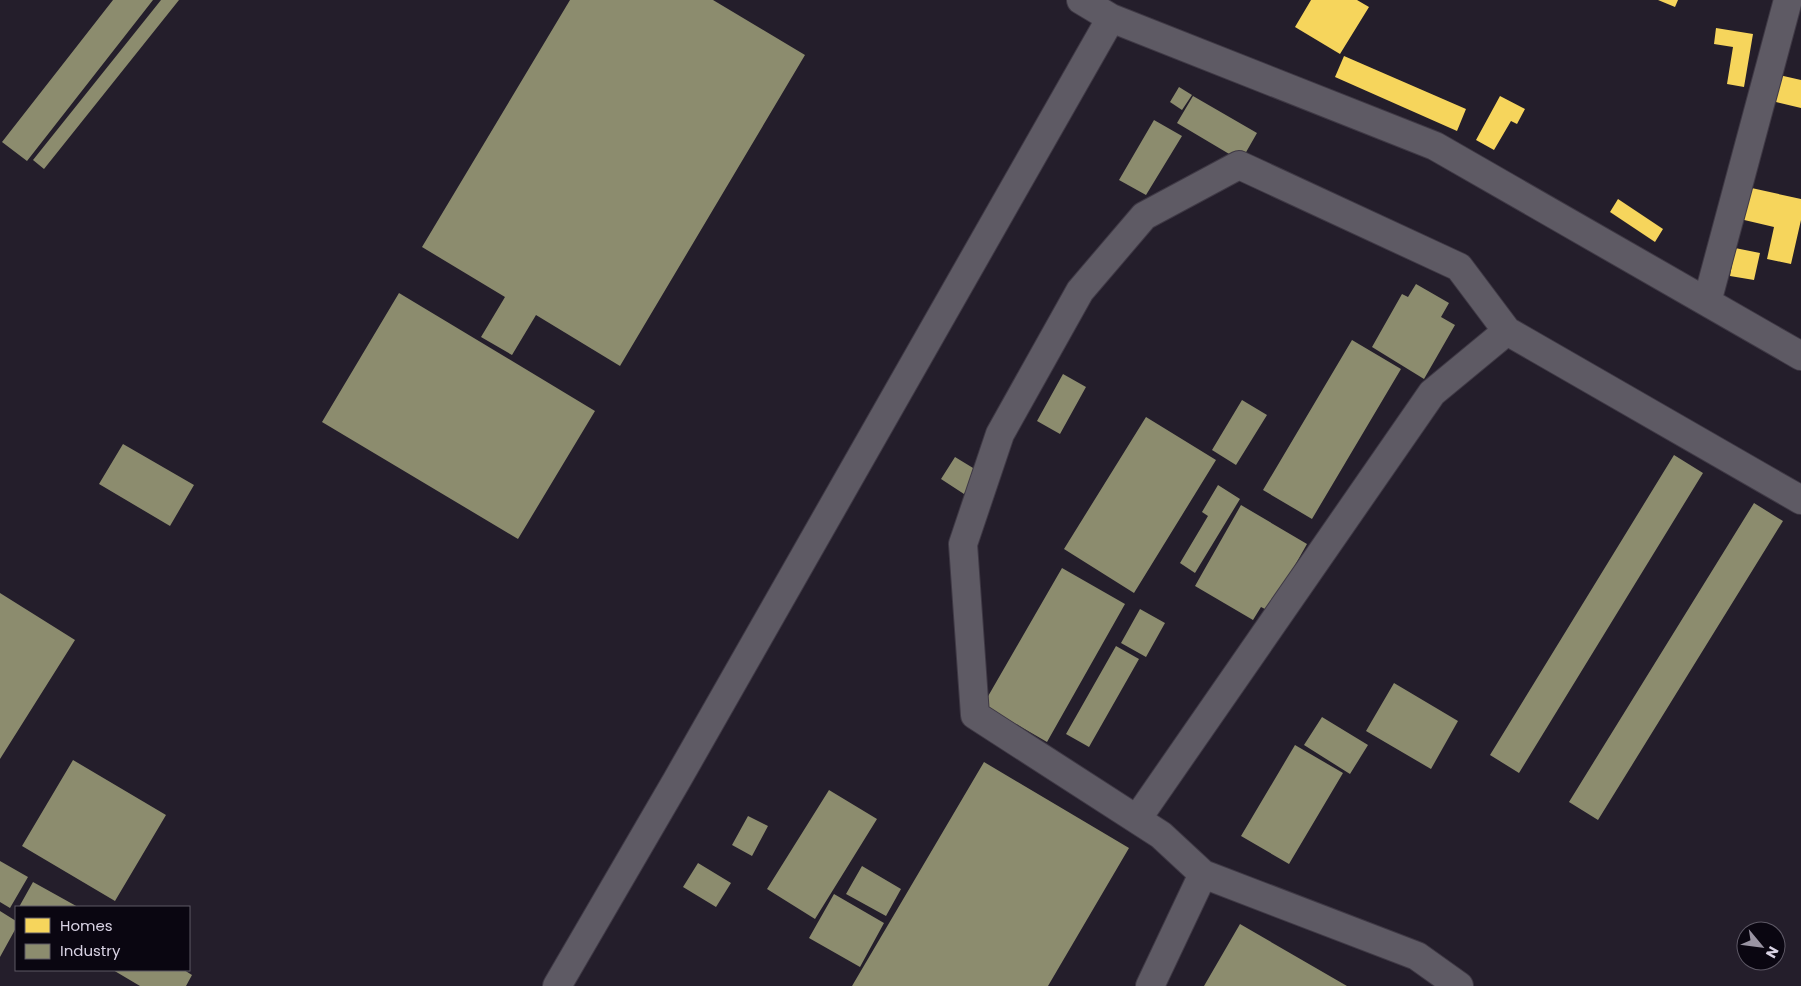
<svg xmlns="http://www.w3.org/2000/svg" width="1801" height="986" font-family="Poppins,sans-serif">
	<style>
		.homes { fill: #f6d55c }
		.industry { fill: #8c8c6e }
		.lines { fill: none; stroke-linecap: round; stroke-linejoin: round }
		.minor-casing { stroke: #3f3945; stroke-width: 30 }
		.minor { stroke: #5e5a64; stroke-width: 28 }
	</style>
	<rect width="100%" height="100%" fill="#241e2b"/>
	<path class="homes" d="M1311,0H1357L1369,7L1340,54L1295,27Z
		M1658,0H1678L1675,7Z
		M1716,28L1753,34L1744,87L1727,84L1733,47L1714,44Z
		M1344,56L1466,109L1457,131L1335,77Z
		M1770,73L1801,80V108L1764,99Z
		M1500,96L1525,109L1517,124L1511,121L1494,150L1476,140Z
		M1747,187L1801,199V220L1791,264L1767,259L1774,227L1740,219Z
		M1618,199L1663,229L1655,242L1610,212Z
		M1735,248L1760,253L1754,280L1730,276Z"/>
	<path class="industry" d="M113,0H153L27,161L2,142Z
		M161,0H179L44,169L33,160Z
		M570,0H713L805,55L620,366L536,315L512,355L481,337L505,297L422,247Z
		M1179,87L1192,95L1182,110L1170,102Z
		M1193,96L1257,133L1241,161L1177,123Z
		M1154,120L1182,136L1146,195L1119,180Z
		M1416,284L1449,303L1441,317L1455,325L1424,379L1372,347L1402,294L1408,297Z
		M399,293L595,411L518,539L322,422Z
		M1352,340L1401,369L1312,519L1263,490Z
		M1063,374L1086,387L1060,434L1037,421Z
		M1242,400L1267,415L1236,465L1212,450Z
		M1146,417L1216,460L1134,593L1064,549Z
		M123,444L194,485L170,526L99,484Z
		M1674,455L1703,473L1519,773L1490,755Z
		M955,457L978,471L964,494L941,479Z
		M1218,485L1240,499L1195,573L1180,563L1208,516L1202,512Z
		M1754,503L1783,521L1598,820L1569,802Z
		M1241,505L1307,544L1269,611L1261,607L1253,620L1195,586Z
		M1062,568L1125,604L1047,742L983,705Z
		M0,593L75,640L0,759Z
		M1140,609L1165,623L1146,657L1121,643Z
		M1116,646L1139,659L1089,747L1066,734Z
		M1394,683L1458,721L1431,769L1366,731Z
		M1322,717L1368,745L1350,774L1304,745Z
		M1295,745L1343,773L1289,864L1241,836Z
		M73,760L166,815L115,901L22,846Z
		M984,762L1129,848L1048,986H852Z
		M829,790L877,819L815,919L767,889Z
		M748,816L768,826L752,856L732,845Z
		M0,861L28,877L10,908L0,902Z
		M698,863L731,883L716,907L683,887Z
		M862,866L901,889L886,916L846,894Z
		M33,882L78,907H19Z
		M834,894L884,923L860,967L809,938Z
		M0,911L16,921V928L0,957Z
		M1240,924L1347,986H1204Z
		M113,970H184L192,975L186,986H140Z"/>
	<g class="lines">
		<defs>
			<path id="minor" d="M1081,0L1111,18L1435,146L1801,356
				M1707,302L1788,0
				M1137,819L1432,393L1507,331
				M1203,874L1417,956L1459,986
				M557,986L677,780L1111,18
				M1150,986L1203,874L1161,835L975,715L963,544L1000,434L1080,291L1144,216L1239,165L1459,267L1507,331L1801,500"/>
		</defs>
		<use href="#minor" class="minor-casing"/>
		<use href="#minor" class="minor"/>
	</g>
	<rect x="15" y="906" width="175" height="65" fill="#0a0611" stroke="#5d5865"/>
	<rect x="25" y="918" width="25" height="15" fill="#f6d55c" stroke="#5d5865"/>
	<text x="60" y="931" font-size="15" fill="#d9d3e4">Homes</text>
	<rect x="25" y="944" width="25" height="15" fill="#8c8c6e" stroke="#5d5865"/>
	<text x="60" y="956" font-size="15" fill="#d9d3e4">Industry</text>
	<g transform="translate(1761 946) rotate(119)"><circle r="24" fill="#0a0611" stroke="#5d5865"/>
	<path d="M0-4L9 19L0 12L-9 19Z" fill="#9a94a3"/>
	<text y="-8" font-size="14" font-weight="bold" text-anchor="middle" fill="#d9d3e4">N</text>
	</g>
</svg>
